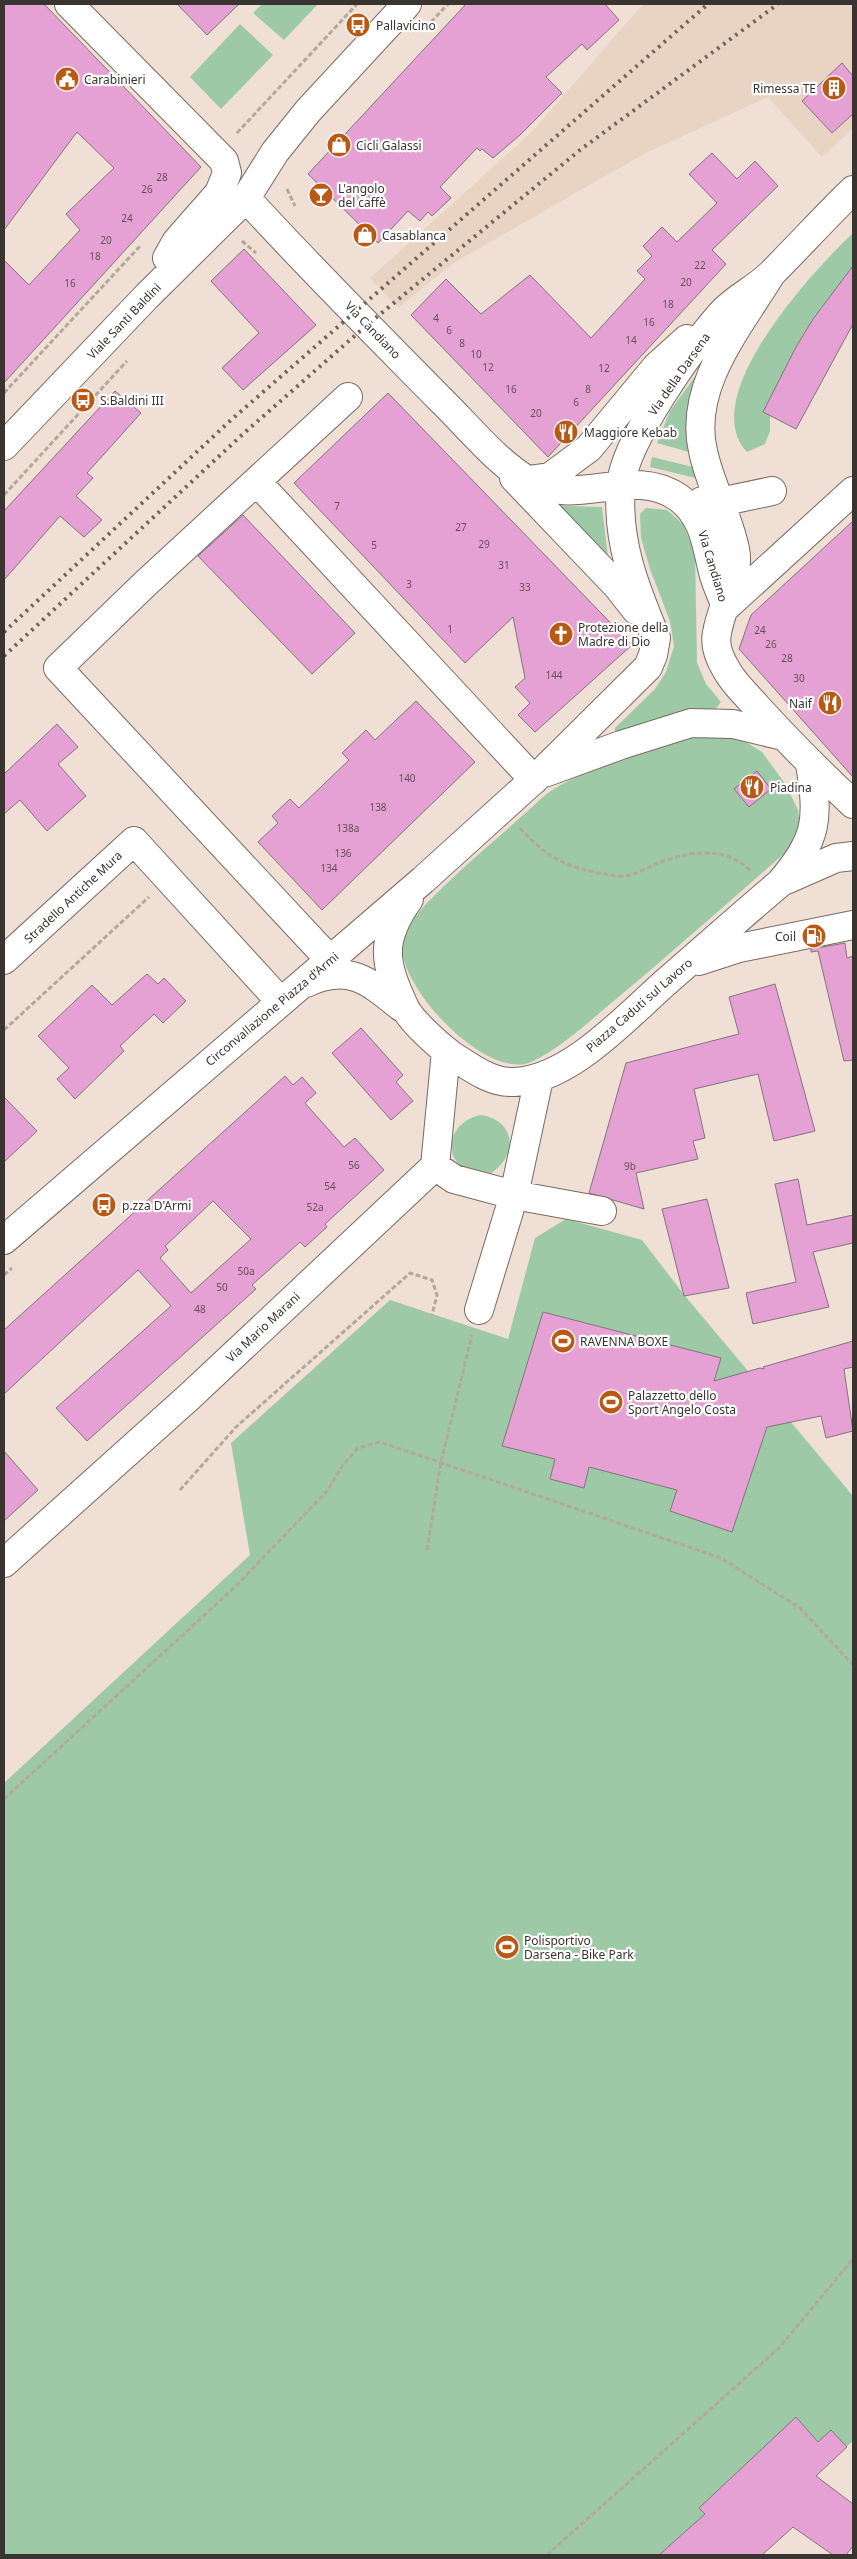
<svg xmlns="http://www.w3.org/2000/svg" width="857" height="2559" font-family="'Noto Sans',sans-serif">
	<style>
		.built { fill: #e9d3c2 }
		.green { fill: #9ec9a6 }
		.building { fill: #e5a1d3; stroke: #82747e; fill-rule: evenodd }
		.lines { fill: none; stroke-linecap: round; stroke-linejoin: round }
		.minor-casing { stroke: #786b61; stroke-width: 30 }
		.path { stroke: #b4a79e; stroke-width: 3; stroke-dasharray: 5 2.5; stroke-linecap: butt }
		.minor { stroke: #fff; stroke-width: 28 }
		.rail { stroke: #6d645e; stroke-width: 4; stroke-dasharray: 2.5 5; stroke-linecap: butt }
		.labels { text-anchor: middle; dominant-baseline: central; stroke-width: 4.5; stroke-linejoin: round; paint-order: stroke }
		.number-label { font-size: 10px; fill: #654f59 }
		.poi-label { font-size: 12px; fill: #3a3430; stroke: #fff; text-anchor: start }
		.street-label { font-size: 12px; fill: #3a3430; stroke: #fff }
	</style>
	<rect width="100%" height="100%" fill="#efdfd4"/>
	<path class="built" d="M643,4H853V128L822,157L768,97L648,152L591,184L452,264L398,308L370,278L532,132Z"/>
	<path class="green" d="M262,4H318L284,40L253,13Z
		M240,24L273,55L221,109L190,77Z
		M853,233V267L813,319L796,347L776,390L770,411V431L765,444L747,452C695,397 815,269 853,233Z
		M704,364C694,394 685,420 689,452L657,443L670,411Z
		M652,457L693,467L696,478L650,467Z
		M548,501L565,506L602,507L608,557Z
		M646,508L667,510L683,524L695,553L697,663L706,684L721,702L715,710C692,704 640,725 615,733V728L655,689L666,672L674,646L670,621L650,569L641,538L640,514Z
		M706,731L734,735L762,752L786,785L798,810L801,834L787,851C730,901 673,951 615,1000C589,1021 562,1048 531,1062C486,1082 389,980 403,935C412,909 498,838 522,816C533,807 544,794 557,787C601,762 658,747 706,731Z
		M481,1115C518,1121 518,1158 488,1175L462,1168C459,1164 454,1159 453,1155C447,1134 463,1118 481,1115Z
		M566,1219L642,1240L685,1296L853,1496V2441L727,2555H4V1783L250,1555L231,1443L390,1300L508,1339L535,1238Z"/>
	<path class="building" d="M4,4H44L201,167L4,383V260L29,285L80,230L66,214L114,168L77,132L4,230Z
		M177,4H239L207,35Z
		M466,4H605L619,20L587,50L582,44L546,77L562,93L520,135L493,158L482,149L480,151L477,148L440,187L451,198L432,216L428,212L420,221L408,211L378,243L308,174Z
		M842,63L853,76V114L832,133L802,101Z
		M712,153L737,179L755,161L778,186L712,250L726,264L548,457L411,315L446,279L481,314L530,275L591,338L645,279L637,271L652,256L643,246L662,227L677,242L717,203L689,174Z
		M244,249L316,325L243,390L222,368L259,333L211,281Z
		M853,266V324L796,429L763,412L796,347L813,319Z
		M115,391L141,413L87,473L93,478L76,496L102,520L84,537L60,516L4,580V511Z
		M388,393L632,645L535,732L518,715L530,703L515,687L525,678L513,617L465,663L294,483Z
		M243,515L355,633L312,674L198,556Z
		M853,521V777L739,649L751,615Z
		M416,701L475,762L322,910L258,842L278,823L272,816L290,799L299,808L349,760L342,753L366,730L375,740Z
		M57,724L78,747L58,764L86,796L47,831L20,800L4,814V774Z
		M757,771L771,789L749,807L734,789Z
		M845,943L847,958L853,956V1060L844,1061L818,951L811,952V949Z
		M147,974L158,984L164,978L186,1001L163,1023L154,1014L120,1046L124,1051L75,1099L57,1079L69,1068L38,1036L92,985L112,1005Z
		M775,984L815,1131L774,1141L758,1074L694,1089L705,1138L693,1141L698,1159L636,1173L644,1209L589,1193L626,1063L739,1034L729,997Z
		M361,1028L403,1075L396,1082L413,1101L391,1120L332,1053Z
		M285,1076L293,1085L302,1077L316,1093L305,1103L344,1147L355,1138L384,1170L325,1224L327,1227L305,1247L300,1242L252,1285L256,1289L87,1441L56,1408L171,1306L138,1270L4,1394V1330ZM213,1201L251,1239L191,1293L160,1258L168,1250L165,1246Z
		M4,1097L37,1131L4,1162Z
		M798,1179L807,1225L853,1215V1243L813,1252L829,1307L753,1324L746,1293L796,1282L775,1184Z
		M707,1199L729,1288L684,1296L662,1209Z
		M543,1312L721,1358L714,1381L760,1368L764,1369L763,1367L853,1341V1367L844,1369L853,1431L826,1438L821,1416L767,1427L732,1532L670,1511L677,1490L589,1467L584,1488L550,1479L555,1459L502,1446Z
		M4,1451L38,1490L4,1521Z
		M796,2417L818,2442L831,2430L847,2447L816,2476L853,2504V2546L846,2555H833L793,2527L762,2555H659L705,2514L699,2508Z"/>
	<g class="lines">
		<defs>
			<path id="minor" d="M69,4L224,161L227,173L219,193L176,242L167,258
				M246,198C309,267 375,333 440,399C467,425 497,463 529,481C576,508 633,465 679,498C704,517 706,544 713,572C716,584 722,596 726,607
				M770,276C738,328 688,387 703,451C710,485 728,515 735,549C741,577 721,606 717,633C714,646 720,659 726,669C733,683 747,695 757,707C788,741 820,773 853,804
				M4,446L147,296L246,198L275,152L308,111L407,4
				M514,478L618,587L636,610
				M528,480L550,477L589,448L656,367L687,339
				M257,482L534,780
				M702,501L720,502L772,491
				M726,607L853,491
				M656,638C635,588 616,541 621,485C624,442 692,347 721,314C735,298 756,289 771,274C799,246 825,217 853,190
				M547,772L621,745L691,723L733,724L783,736
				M786,880L836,858L853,856
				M409,899C379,941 384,963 405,1008C412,1022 442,1049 456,1058C473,1069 492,1083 514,1082C570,1080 626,1017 666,982C704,949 742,915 780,883C818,838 819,820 810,764
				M4,960L134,841L280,1001
				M330,960L58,668L146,583L348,397
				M699,961L739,948L853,925
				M306,983C349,963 369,981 401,1007
				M435,1166L454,1179L514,1195L539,1078
				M4,1240L423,880L539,775L648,667L653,655L656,638
				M479,1310L514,1195L602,1211
				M4,1563L189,1397L435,1166L446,1051"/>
		</defs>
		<use href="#minor" class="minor-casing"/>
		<path class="path" d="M431,22L448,4
			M237,133L357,4
			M287,189L295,206
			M242,241L256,253
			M4,393L140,246
			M4,495L127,361
			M520,828C546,857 567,868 605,874C611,875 618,877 624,876C635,875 646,868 656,864C688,851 726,845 752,872
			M4,1030L149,897
			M4,1275L12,1268
			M180,1490L236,1427L410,1273L432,1280L437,1295L432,1315
			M427,1550L441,1462L472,1335
			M4,1799L235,1587L328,1490L342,1466L358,1448L380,1442L721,1558L800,1608L853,1665
			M547,2555L779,2348L853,2259"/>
		<use href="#minor" class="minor"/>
		<path class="rail" d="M4,632L231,420L708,4
			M4,656L243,434L367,325L580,150L778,4"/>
	</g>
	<defs>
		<symbol id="bus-disc" viewBox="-11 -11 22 22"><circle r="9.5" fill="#b95915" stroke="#fff"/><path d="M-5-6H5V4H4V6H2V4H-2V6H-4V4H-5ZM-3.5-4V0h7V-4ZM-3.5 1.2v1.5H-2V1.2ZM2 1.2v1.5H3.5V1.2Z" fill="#fff"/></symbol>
		<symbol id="civic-disc" viewBox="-11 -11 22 22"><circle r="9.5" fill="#b95915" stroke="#fff"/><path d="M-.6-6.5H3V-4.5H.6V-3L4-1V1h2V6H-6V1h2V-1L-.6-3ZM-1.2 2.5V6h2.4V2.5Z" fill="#fff"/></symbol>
		<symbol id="building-disc" viewBox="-11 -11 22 22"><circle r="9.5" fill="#b95915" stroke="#fff"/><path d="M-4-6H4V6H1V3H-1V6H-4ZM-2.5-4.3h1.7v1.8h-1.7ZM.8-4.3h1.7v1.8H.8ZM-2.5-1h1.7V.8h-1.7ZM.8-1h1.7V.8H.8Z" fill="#fff"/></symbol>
		<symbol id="shop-disc" viewBox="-11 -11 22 22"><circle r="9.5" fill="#b95915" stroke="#fff"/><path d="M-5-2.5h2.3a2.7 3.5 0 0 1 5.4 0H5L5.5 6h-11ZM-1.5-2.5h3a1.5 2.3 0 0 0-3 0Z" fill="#fff"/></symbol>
		<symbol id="bar-disc" viewBox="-11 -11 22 22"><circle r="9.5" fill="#b95915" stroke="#fff"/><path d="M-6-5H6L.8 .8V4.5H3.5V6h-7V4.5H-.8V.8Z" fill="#fff"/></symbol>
		<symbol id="restaurant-disc" viewBox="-11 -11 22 22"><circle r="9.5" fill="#b95915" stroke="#fff"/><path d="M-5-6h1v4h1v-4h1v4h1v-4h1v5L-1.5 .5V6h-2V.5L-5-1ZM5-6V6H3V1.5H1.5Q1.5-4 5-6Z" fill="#fff"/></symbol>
		<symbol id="church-disc" viewBox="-11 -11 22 22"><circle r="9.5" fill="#b95915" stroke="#fff"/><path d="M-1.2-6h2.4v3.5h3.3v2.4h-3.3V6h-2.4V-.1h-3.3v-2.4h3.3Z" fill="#fff"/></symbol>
		<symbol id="fuel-disc" viewBox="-11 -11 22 22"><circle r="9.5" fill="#b95915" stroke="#fff"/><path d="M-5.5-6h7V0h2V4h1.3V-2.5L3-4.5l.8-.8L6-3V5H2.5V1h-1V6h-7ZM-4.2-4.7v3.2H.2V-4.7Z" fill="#fff"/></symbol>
		<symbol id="stadium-disc" viewBox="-11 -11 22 22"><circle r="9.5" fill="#b95915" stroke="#fff"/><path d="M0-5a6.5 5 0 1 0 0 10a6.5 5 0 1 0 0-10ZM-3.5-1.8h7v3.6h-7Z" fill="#fff"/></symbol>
	</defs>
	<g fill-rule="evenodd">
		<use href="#bus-disc" x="344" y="11" width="28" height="28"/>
		<use href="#civic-disc" x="53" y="65" width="28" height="28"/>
		<use href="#building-disc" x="820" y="74" width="28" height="28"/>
		<use href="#shop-disc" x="325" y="131" width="28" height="28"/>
		<use href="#bar-disc" x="307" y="181" width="28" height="28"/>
		<use href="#shop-disc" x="351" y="221" width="28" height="28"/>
		<use href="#bus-disc" x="69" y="386" width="28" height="28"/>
		<use href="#restaurant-disc" x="552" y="418" width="28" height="28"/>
		<use href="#church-disc" x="547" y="620" width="28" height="28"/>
		<use href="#restaurant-disc" x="816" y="689" width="28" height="28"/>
		<use href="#restaurant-disc" x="738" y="773" width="28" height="28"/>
		<use href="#fuel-disc" x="800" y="922" width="28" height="28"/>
		<use href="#bus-disc" x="90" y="1191" width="28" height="28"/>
		<use href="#stadium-disc" x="549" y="1327" width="28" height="28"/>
		<use href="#stadium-disc" x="597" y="1388" width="28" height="28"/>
		<use href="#stadium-disc" x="493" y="1933" width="28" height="28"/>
	</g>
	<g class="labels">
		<g class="number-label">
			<text x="162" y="177">28</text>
			<text x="147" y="189">26</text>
			<text x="127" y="218">24</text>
			<text x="106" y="240">20</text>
			<text x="95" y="256">18</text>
			<text x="700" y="265">22</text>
			<text x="686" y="282">20</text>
			<text x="70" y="283">16</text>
			<text x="668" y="304">18</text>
			<text x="436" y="318">4</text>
			<text x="649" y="322">16</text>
			<text x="449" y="330">6</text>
			<text x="631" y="340">14</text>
			<text x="462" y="343">8</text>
			<text x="476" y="354">10</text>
			<text x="488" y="367">12</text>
			<text x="604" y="368">12</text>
			<text x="511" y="389">16</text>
			<text x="588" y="389">8</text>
			<text x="576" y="402">6</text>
			<text x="536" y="413">20</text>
			<text x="337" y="506">7</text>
			<text x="461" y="527">27</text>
			<text x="484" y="544">29</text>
			<text x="374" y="545">5</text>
			<text x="504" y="565">31</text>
			<text x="409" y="584">3</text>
			<text x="525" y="587">33</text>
			<text x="450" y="629">1</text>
			<text x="760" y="630">24</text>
			<text x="771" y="644">26</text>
			<text x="787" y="658">28</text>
			<text x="554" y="675">144</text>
			<text x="799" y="678">30</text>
			<text x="407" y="778">140</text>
			<text x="378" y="807">138</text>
			<text x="348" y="828">138a</text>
			<text x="343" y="853">136</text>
			<text x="329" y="868">134</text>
			<text x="354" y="1165">56</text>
			<text x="630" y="1166">9b</text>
			<text x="330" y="1186">54</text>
			<text x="315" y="1207">52a</text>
			<text x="246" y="1271">50a</text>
			<text x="222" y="1287">50</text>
			<text x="200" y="1309">48</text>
		</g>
		<g class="poi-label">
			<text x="376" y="25">Pallavicino</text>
			<text x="84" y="79">Carabinieri</text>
			<text x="816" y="88" text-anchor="end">Rimessa TE</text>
			<text x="356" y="145">Cicli Galassi</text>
			<text x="338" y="188">L'angolo<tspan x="338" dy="14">del caffè</tspan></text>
			<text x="382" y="235">Casablanca</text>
			<text x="100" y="400">S.Baldini III</text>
			<text x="584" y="432">Maggiore Kebab</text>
			<text x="578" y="627">Protezione della<tspan x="578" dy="14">Madre di Dio</tspan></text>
			<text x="812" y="703" text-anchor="end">Naif</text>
			<text x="770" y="787">Piadina</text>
			<text x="796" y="936" text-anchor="end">Coil</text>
			<text x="122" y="1205">p.zza D'Armi</text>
			<text x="580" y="1341">RAVENNA BOXE</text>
			<text x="628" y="1395">Palazzetto dello<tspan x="628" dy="14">Sport Angelo Costa</tspan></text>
			<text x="524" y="1940">Polisportivo<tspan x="524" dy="14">Darsena - Bike Park</tspan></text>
		</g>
		<g class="street-label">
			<text transform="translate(124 321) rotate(-46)">Viale Santi Baldini</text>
			<text transform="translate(373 330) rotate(46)">Via Candiano</text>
			<text transform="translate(679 374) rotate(-55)">Via della Darsena</text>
			<text transform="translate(713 566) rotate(73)">Via Candiano</text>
			<text transform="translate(73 897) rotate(-43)">Stradello Antiche Mura</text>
			<text transform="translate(639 1005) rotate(-41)">Piazza Caduti sul Lavoro</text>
			<text transform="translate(272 1009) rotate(-40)">Circonvallazione Piazza d'Armi</text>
			<text transform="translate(263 1327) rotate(-43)">Via Mario Marani</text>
		</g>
	</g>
	<rect width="857" height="2559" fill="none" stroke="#3a3430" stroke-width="10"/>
</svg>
